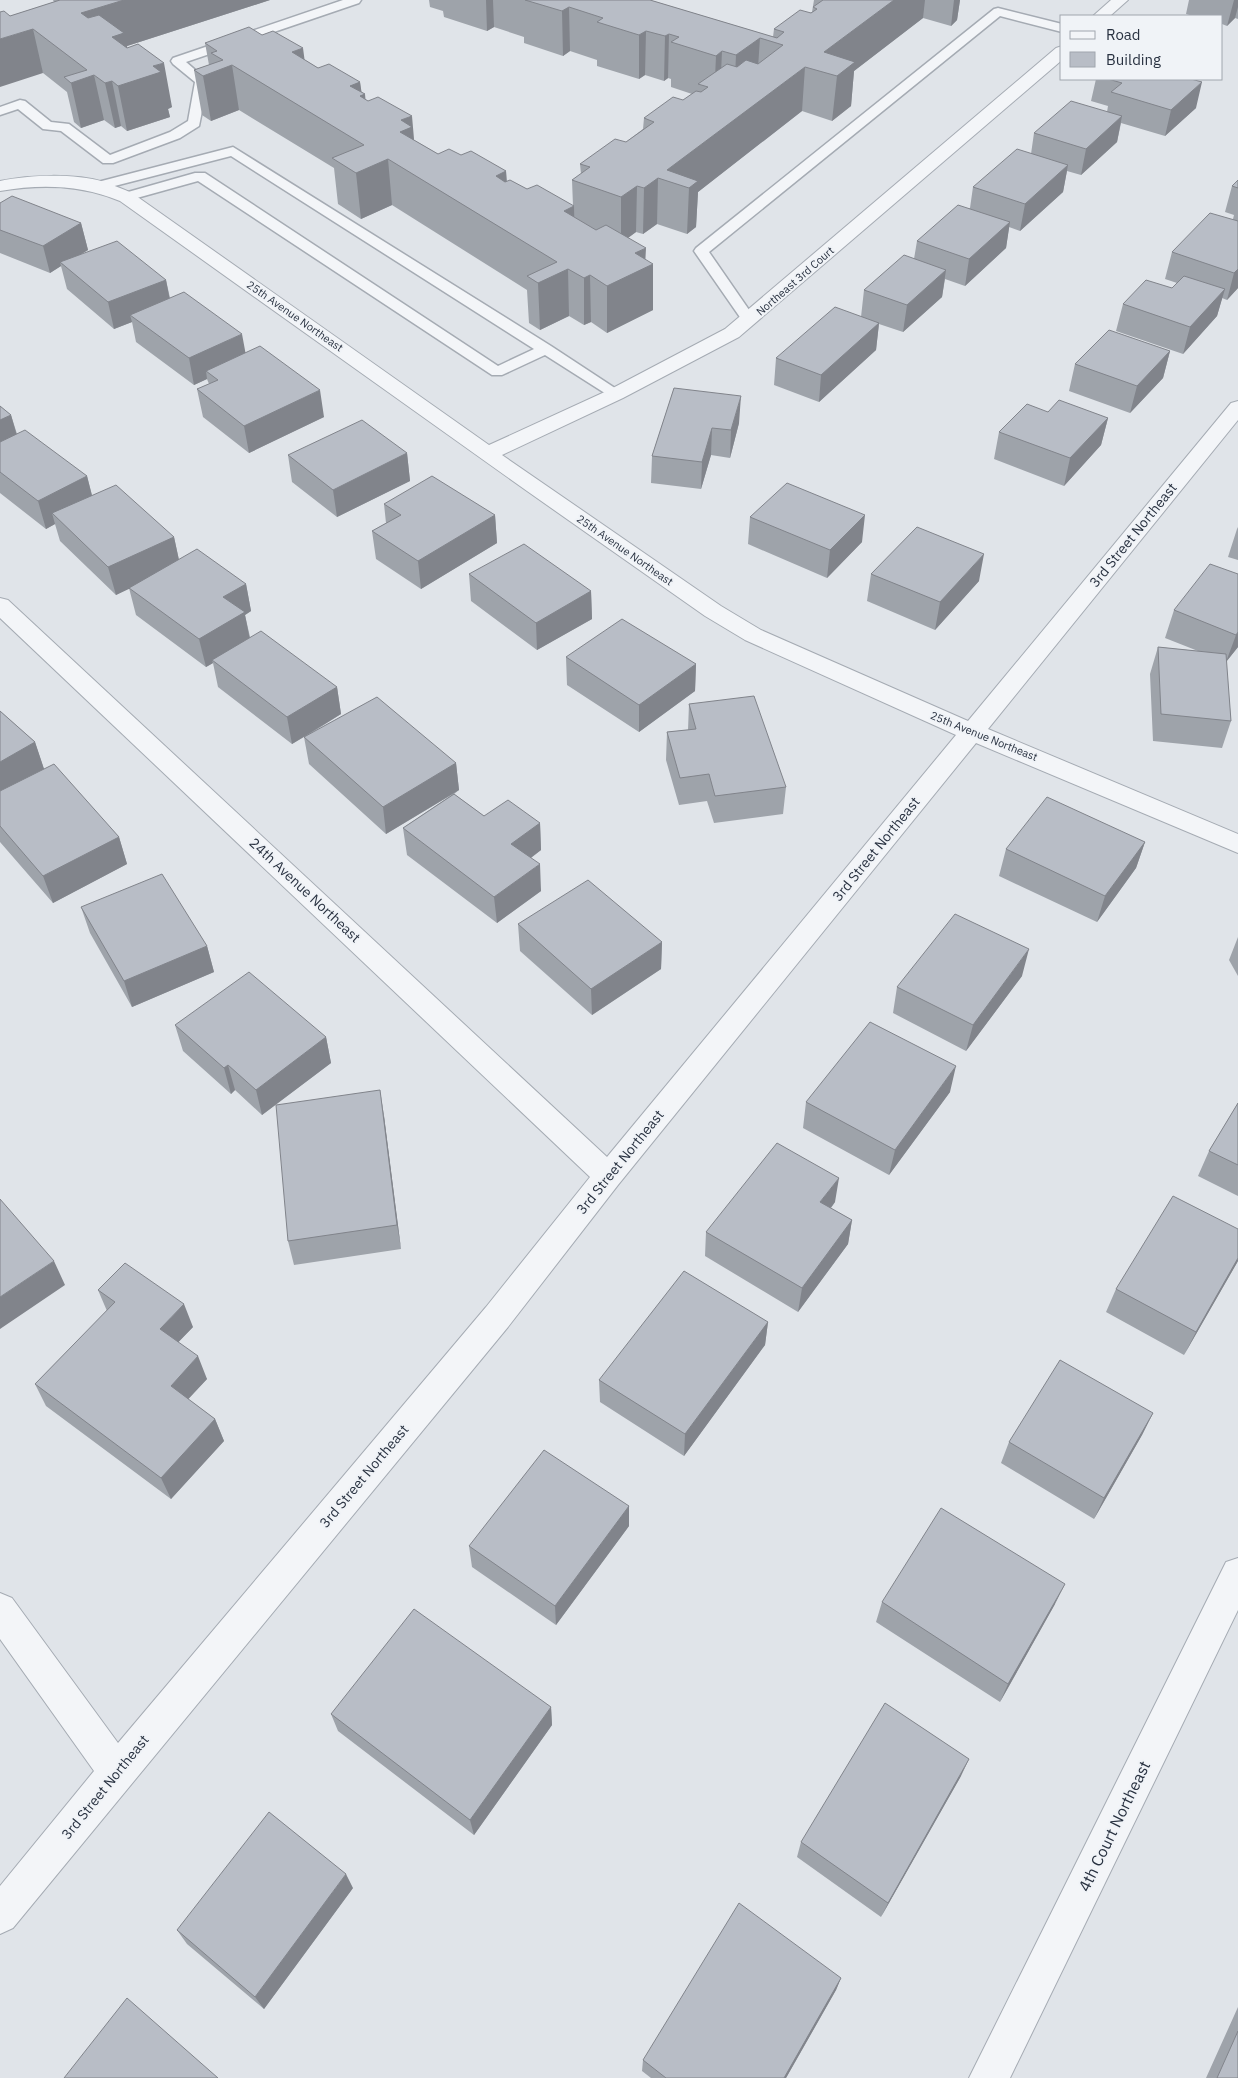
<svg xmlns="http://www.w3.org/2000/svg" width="1238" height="2078" font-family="'IBM Plex Sans',sans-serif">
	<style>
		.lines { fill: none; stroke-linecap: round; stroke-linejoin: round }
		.lane-casing { stroke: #a5abb3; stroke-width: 3 }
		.street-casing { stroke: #a5abb3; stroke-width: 2 }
		.lane { fill: #f3f5f8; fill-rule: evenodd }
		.street { fill: #f3f5f8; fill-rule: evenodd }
		.wall { fill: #9ea3aa }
		.shaded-wall { fill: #81848b }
		.building { fill: #b8bdc6; stroke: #81848b }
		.labels { text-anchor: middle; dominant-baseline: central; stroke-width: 4; stroke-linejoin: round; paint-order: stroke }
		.far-street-label { font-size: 11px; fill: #293241; stroke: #f0f3f7 }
		.street-label { font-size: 14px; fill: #293241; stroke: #f0f3f7 }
		.near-street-label { font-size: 16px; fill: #293241; stroke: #f0f3f7 }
	</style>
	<rect width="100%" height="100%" fill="#e0e4e9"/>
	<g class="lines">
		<defs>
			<path id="lane" d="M343,0H361L359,3L186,62L208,81L199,126L180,138L113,163H103L61,131L43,129L18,109L0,115V107L20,100L25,101L51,122L69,124L110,155L170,132L188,121L195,82L173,64L171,61L173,58Z
				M998,8L1062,24V32L1000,16L709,252L756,320L754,323H744L694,251L696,248L994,9Z
				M233,147L551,346L624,394L621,397H611L545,355L502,375H492L198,181L126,201L119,197L121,194L195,173H205L498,366L534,349L231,156L99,190L92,186L94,183Z"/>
			<path id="street" d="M1111,0H1128L1110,16H1093Z
				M1062,46V60L739,337L623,398L502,455L721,606L761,630L968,721L1231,403L1238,401V420L988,729L1238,834V853L976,743L618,1185L508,1327L13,1928L0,1934V1886L94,1771L0,1639V1593L12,1598L118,1743L486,1307L590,1177L0,618V598L8,600L607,1157L956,735L745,640L705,616L527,491L120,201C80,185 42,184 0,191V181C29,175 74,173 104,182C113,185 123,189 132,193L489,445L609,390L725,329L1056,48Z
				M1238,1558V1610L1010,2078H969L1226,1562Z"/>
		</defs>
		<use href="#lane" class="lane-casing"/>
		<use href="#street" class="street-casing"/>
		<use href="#lane" class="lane"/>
		<use href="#street" class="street"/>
	</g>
	<path class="wall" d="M53,0H270L127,46V48L172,107L168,109L170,117L127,131L121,126L115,128L104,120L81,128L74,122L67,92L43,73L10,16L54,2Z
		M429,0H650L773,37L774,29L812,12L814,0H960L957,20L951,26L923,18L854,71L851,106L832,121L802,111L698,192L696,227L687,234L657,224L643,234L636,232L628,238L645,259L653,310L607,333L591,322L584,325L569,316L540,330L529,323L527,290L392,205L361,219L338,204L334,168L239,110L211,121L202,115L194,70L209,65L205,43L305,60L318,68L360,82L361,92L365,94V99L414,140L438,154L461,155L506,171L507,181L527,189L573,206L572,180L581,174L580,164L626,142L643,129L644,118L683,100L692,94L671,87V79L668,78L664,81L645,75L639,79L597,66V60L570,51L563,56L524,43V37L494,27L487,31L444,17L443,11L430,7Z
		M1189,0H1238V19L1235,18L1227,26L1222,24V16H1193L1186,14Z
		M1096,79H1191L1196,108L1165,136L1121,123L1117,142L1081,175L1067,171L1063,192L1020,231L1009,227L1006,248L965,286L945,279L942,297L903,332L879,324L876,350L819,402L774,385L776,358L861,317L864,290L914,259L917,241L970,208L973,187L1031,154L1034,133L1107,112L1108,106L1091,101Z
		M1238,180V288L1227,300L1222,298L1217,316L1183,354L1116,331L1123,304L1172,288L1177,283L1165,279L1172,252L1233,219L1234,215L1225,212L1232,186Z
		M0,203L81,223L88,250L78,256L166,280L170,298L245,353L324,417L249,453L203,417L197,389L209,384L207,379L194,385L136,342L132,322L114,329L67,289L61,266L50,273L0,253Z
		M1170,351L1163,378L1130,413L1069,391L1075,364Z
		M674,388L739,423L730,458L711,455L701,489L651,483L652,456Z
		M0,406L11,415L17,434L87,476L92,495L174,537L179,560L246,584L251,611L245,615L250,637L337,687L341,714L313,732L456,763L459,790L454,794L484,816L540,823L541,850L531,858L541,891L497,923L407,855L403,828L453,794L386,834L309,764L304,737L292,744L218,687L213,663L206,667L136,615L129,588L116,595L60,541L55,524L46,529L0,493Z
		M1048,412L1108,418L1101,445L1064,486L994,459L999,432Z
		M407,453L410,481L337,517L292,482L288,455Z
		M384,504L495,515L497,543L421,589L376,559L372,531L386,523Z
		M750,517L862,542L827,578L748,544Z
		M1238,527V560L1228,557L1237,529Z
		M469,574L591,591L592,619L537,650L471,601Z
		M871,574L979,581L935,630L867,601Z
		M1238,574V647L1226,662L1231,721L1222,748L1153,741L1150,674L1158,647L1198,651L1165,638L1174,610Z
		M566,657L696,664L695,691L639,732L567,685Z
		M689,704L786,787L783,814L714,823L707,801L679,805L666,760L667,732L688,730Z
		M0,711L35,742L44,769L119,837L127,864L53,903L0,842Z
		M1145,842L1136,868L1097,922L999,876L1006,849Z
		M81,907L207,946L214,972L132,1007L90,933Z
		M518,924L662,942L661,969L592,1015L520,951Z
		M1238,937V976L1229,960Z
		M1022,976L966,1051L893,1013L897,987Z
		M175,1025L326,1037L331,1063L262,1115L235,1090L231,1094L183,1051Z
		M950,1092L889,1175L803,1128L806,1102Z
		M1238,1103V1196L1198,1176L1209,1151Z
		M384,1116L401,1249L294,1265L288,1241Z
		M835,1202L831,1208L852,1220L848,1244L798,1312L705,1256L706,1232Z
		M1238,1261L1184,1355L1106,1312L1116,1289Z
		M98,1290L193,1327L178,1342L207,1379L188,1399L215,1419L224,1441L171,1499L46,1406L35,1384L107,1311Z
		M768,1322L765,1345L684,1456L600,1402L599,1380Z
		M1153,1413L1142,1435L1094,1519L1001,1463L1009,1442Z
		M629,1506V1526L556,1625L472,1567L469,1546Z
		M882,1602L1055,1604L1000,1702L876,1622Z
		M551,1707L552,1725L474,1835L338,1731L331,1714Z
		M961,1776L881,1917L797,1857L801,1842Z
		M353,1888L264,2009L187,1944L177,1930Z
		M841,1978L836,1990L786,2078H651L642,2071L643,2060Z
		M1238,2007V2078H1206Z"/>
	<path class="shaded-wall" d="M124,0H270L127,46L133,77L81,13Z
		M486,0H493L494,27L487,31Z
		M894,0H925L923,18L854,71L851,106L832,121L837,76L824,52Z
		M954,0H960L957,20L951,26Z
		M1234,0H1238V7L1235,18L1227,26Z
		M569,7L570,51L563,56L562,11Z
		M33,29L43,73L0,87V39Z
		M646,31L645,75L639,79V35Z
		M669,34L668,78L664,81L665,36Z
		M760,38L757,83L734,100L736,55Z
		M303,48L309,93L292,52Z
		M722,51L720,96L714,100L716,56Z
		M164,63L172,107L168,109L170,117L127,131L118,86L153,66Z
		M232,65L239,110L211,121L203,76Z
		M805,67L802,111L698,192L696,227L687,234L689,188L667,170Z
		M94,75L104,120L81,128L71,83Z
		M112,81L121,126L115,128L105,83Z
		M360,82L362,95L365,94L369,139L350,86Z
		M1202,82L1196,108L1165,136L1171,110Z
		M412,116L416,162L400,132L401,120Z
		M1122,116L1117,142L1081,175L1086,149Z
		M388,159L392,205L361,219L356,173Z
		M1068,165L1063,192L1020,231L1025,204Z
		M506,171L508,217L496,176Z
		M658,178L657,224L643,234L644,188Z
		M637,186L636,232L621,243V197Z
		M574,206L575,253L564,211Z
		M1010,222L1006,248L965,286L969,259Z
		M81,223L88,250L63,265L60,262L61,266L50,273L43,246Z
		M646,248L645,267L653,264V310L607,333V286L635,253Z
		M568,269L569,316L540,330L538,283Z
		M1238,269V288L1227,300L1234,273Z
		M946,270L942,297L903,332L907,305Z
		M590,275L591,322L584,325V278Z
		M166,280L171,306L130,315L132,322L114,329L108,302Z
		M1225,289L1217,316L1183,354L1190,327Z
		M879,323L876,350L819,402L821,375Z
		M242,334L247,361L206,371L207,379L194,385L189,358Z
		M1170,351L1163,378L1130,413L1137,386Z
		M320,390L324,417L249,453L244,426Z
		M741,396L739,423L730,458L731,430Z
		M11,415L19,443L0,451V420Z
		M1108,418L1101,445L1064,486L1070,458Z
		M712,428L711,455L701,489L702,462Z
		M407,453L410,481L337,517L333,490Z
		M87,476L94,504L52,513L55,524L46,529L38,501Z
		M495,515L497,543L421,589L418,561Z
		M865,515L862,542L827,578L830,550Z
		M174,537L180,565L116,595L108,567Z
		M984,554L979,581L935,630L940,602Z
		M246,584L251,611L245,615L250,640L212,660L213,663L206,667L199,639L223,597Z
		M591,591L592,619L537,650L536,623Z
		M1238,632V647L1226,662L1236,635Z
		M696,664L695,691L639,732V705Z
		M337,687L341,714L292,744L287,717Z
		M35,742L44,769L0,795V762Z
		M456,763L459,790L386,834L383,807Z
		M540,823L541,850L513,871L511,844Z
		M119,837L127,864L53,903L43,876Z
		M1145,842L1136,868L1097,922L1105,896Z
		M540,864L541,891L497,923L494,897Z
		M662,942L661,969L592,1015L591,989Z
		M207,946L214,972L132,1007L124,981Z
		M1029,949L1022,976L966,1051L973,1025Z
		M326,1037L331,1063L262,1115L256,1090Z
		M228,1065L235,1090L231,1094L224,1068Z
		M956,1066L950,1092L889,1175L895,1150Z
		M380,1090L384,1116L401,1249L397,1225Z
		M839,1178L835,1202L817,1226L820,1202Z
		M852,1220L848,1244L798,1312L802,1288Z
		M1238,1258V1261L1184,1355L1196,1332Z
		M54,1261L65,1285L0,1329V1297Z
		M184,1304L193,1327L169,1352L160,1329Z
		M768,1322L765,1345L684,1456L685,1434Z
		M198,1356L207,1379L180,1408L171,1386Z
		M1153,1413L1142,1435L1094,1519L1104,1498Z
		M215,1419L224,1441L171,1499L161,1478Z
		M629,1506V1526L556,1625L555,1606Z
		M1065,1584L1055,1604L1000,1702L1008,1684Z
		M551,1707L552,1725L474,1835L470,1820Z
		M969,1759L961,1776L881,1917L888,1903Z
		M346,1874L353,1888L264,2009L255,1997Z
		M841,1978L836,1990L786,2078H784Z"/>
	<path class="building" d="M60,0H124L81,13L88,18L99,15L124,33L112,37L127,48L138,44L164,63L153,66L161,72L118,86L112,81L105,83L94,75L71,83L64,77L87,70L33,29L0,39V12L4,11L10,16Z
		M525,0H650L777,38L784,32L774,29L800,10L811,13L817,9L813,7L823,0H894L824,52L855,62L837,76L805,67L667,170L698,181L689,188L658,178L644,188L637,186L621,197L572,180L590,167L580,164L615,139L626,142L654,122L644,118L673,97L683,100L696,91L701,92L708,87L698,84L727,64L737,67L746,60L758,64L783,45L760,38L736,55L722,51L716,56L671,42L679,37L669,34L665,36L646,31L639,35L597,22L603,18L569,7L562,11Z
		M249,27L262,35L273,31L303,48L292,52L318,68L329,64L360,82L350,86L365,94L360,96L368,101L378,97L412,116L401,120L412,127L400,132L438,154L449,149L461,155L471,151L506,171L496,176L505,182L510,180L527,189L537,185L574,206L564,211L596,230L606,225L646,248L635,253L653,264L607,286L590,275L584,278L568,269L538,283L527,276L557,262L388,159L356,173L332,158L364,145L232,65L203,76L194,70L223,60L211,53L217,51L205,43Z
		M1108,79H1191L1202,82L1171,110L1111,92L1122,83Z
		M1071,101L1122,116L1086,149L1034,133Z
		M1017,149L1068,165L1025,204L973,187Z
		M1238,180V188L1232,186Z
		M12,196L81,223L43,246L0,230V203Z
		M958,205L1010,222L969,259L917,241Z
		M1210,213L1238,221V269L1234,273L1172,252Z
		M117,241L166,280L108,302L60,262Z
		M904,255L946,270L907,305L864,290Z
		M1184,276L1225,289L1190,327L1123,304L1146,280L1172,288Z
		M184,292L242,334L189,358L130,315Z
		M835,307L879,323L821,375L776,358Z
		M1109,330L1170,351L1137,386L1075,364Z
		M260,346L320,390L244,426L197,389L218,380L206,371Z
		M674,388L741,396L731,430L712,428L702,462L652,456Z
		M1059,400L1108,418L1070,458L999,432L1027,404L1048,412Z
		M0,406L11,415L0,420Z
		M362,420L407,453L333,490L288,455Z
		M25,430L87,476L38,501L0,472V442Z
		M432,476L495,515L418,561L372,531L401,515L384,504Z
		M787,483L865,515L830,550L750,517Z
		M116,485L174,537L108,567L52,513Z
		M917,527L984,554L940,602L871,574Z
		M524,544L591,591L536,623L469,574Z
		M197,549L246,584L223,597L245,612L199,639L129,588Z
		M1210,564L1238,574V632L1236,635L1174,610Z
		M622,619L696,664L639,705L566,657Z
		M261,631L337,687L287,717L212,660Z
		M1158,647L1226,654L1231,721L1161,714Z
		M754,696L786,787L715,796L709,774L680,778L667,732L696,729L689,704Z
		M377,697L456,763L383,807L304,737Z
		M0,711L35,742L0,762Z
		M54,764L119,837L43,876L0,826V791Z
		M454,794L484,816L508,800L540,823L511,844L540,864L494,897L403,828Z
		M1047,797L1145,842L1105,896L1006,849Z
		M162,874L207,946L124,981L81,907Z
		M588,880L662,942L591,989L518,924Z
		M955,914L1029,949L973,1025L897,987Z
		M249,972L326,1037L256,1090L228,1065L224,1068L175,1025Z
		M870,1022L956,1066L895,1150L806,1102Z
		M380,1090L397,1225L288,1241L276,1105Z
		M1238,1103V1165L1209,1151Z
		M777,1143L839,1178L820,1202L852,1220L802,1288L706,1232Z
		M1173,1196L1238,1229V1258L1196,1332L1116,1289Z
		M0,1199L54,1261L0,1297Z
		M125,1263L184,1304L160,1329L198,1356L171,1386L215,1419L161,1478L35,1384L115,1302L98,1290Z
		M684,1271L768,1322L685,1434L599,1380Z
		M1060,1360L1153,1413L1104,1498L1009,1442Z
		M544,1450L629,1506L555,1606L469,1546Z
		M941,1508L1065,1584L1008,1684L882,1602Z
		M414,1609L551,1707L470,1820L331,1714Z
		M885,1703L969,1759L888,1903L801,1842Z
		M269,1812L346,1874L255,1997L177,1930Z
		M739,1903L841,1978L784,2078H666L643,2060Z
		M127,1998L218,2078H64Z
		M1238,2031V2078H1217Z"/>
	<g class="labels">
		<g class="far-street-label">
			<text transform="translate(795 281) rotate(-41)">Northeast 3rd Court</text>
			<text transform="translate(295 316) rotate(35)">25th Avenue Northeast</text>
			<text transform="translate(625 550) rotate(35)">25th Avenue Northeast</text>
			<text transform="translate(984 736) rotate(22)">25th Avenue Northeast</text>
		</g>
		<g class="street-label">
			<text transform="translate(1133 535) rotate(-51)">3rd Street Northeast</text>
			<text transform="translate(876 849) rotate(-51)">3rd Street Northeast</text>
			<text transform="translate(305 890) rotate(43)">24th Avenue Northeast</text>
			<text transform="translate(620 1162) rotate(-51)">3rd Street Northeast</text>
			<text transform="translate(364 1476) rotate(-50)">3rd Street Northeast</text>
			<text transform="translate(105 1787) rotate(-51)">3rd Street Northeast</text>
		</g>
		<g class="near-street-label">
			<text transform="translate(1114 1826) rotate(-64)">4th Court Northeast</text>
		</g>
	</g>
	<rect x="1060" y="15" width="162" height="65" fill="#f0f3f7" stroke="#a0a6ae"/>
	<rect x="1070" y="31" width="25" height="8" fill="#f3f5f8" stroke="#a0a6ae"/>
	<text x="1106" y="40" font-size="15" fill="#293241">Road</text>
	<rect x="1070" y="52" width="25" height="15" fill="#b8bdc6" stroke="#a0a6ae"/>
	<text x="1106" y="65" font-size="15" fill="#293241">Building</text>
</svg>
